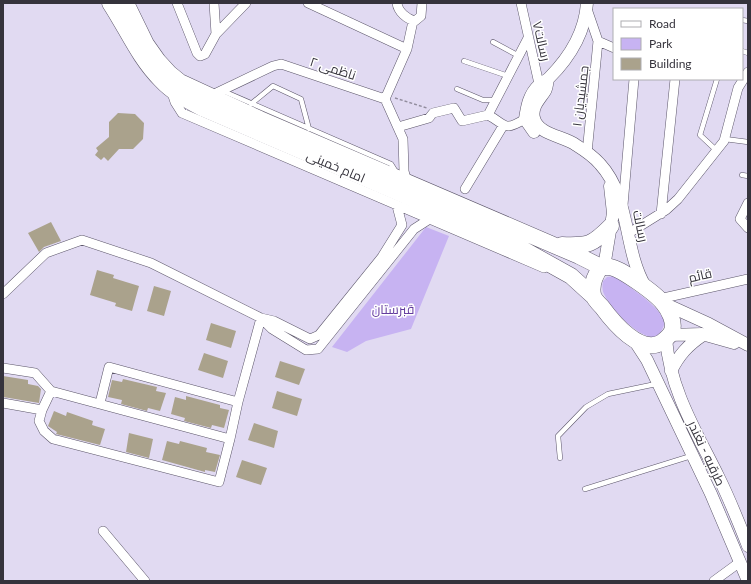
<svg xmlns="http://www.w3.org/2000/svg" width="751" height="584" font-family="Lato,Cairo,sans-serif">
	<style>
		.green { fill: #c7b3f2 }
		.building { fill: #aaa28c }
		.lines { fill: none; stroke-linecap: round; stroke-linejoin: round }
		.lane-casing { stroke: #5c566a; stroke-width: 5.5 }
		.street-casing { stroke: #5c566a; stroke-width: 10 }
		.secondary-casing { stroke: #5c566a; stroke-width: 13 }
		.highway-casing { stroke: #5c566a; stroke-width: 17 }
		.path { stroke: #928d9e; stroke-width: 1.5; stroke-dasharray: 3 2; stroke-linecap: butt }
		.lane { stroke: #fff; stroke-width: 4.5 }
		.street { stroke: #fff; stroke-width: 9 }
		.secondary { stroke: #fff; stroke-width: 12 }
		.highway { stroke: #fff; stroke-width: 16 }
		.labels { text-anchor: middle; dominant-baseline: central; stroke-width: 3; stroke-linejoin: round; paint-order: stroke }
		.street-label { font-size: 13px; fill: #35333c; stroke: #fff }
		.park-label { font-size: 13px; fill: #633b9d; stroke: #fff }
	</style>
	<rect width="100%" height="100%" fill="#e1daf2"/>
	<path class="green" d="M426,227L449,236L411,329L366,341L347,352L332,347Z
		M614,276C629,287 659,305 665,322C663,328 661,335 654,337C640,339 610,308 605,296C602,291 602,287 603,281L607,277Z"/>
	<path class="building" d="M118,113L135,114L144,123L143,139L133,149H119L108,161L104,157L101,160L95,155L98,151L96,148L109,137V122Z
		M51,222L61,241L44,247L39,252L28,233Z
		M97,270L114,275L113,278L139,286L132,311L115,306L116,303L90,295Z
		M154,286L171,291L164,316L147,311Z
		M211,323L236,331L231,348L206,340Z
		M204,353L228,361L223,378L198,370Z
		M280,361L305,369L299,385L275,377Z
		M3,376L28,380V384L38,386L41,389L39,403L3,397Z
		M123,379L157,387L156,391L166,393L160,411L148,408L147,411L121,404L122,400L108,397L112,380L122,382Z
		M277,391L302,399L297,416L272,408Z
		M186,396L220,405V408L229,410L224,428L212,425L211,428L184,421L185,418L171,414L175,397L186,400Z
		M54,411L66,416L67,412L93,421L92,425L105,429L100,445L56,434L57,432L48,426Z
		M254,423L278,431L274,448L248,440Z
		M129,433L153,439L149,458L126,452Z
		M167,441L179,444L180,441L207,448L206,452L220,455L215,472L205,470V472L162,460Z
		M242,460L267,468L261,485L236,477Z"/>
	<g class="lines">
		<defs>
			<path id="lane" d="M742,20L748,21
				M493,42L519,56
				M742,51L748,53
				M464,61L508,76
				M457,89L483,100H496
				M223,91L391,164L396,172
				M251,104L273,86L301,99L309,129
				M725,139L748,142
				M716,150L700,135L717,79
				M742,175L748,176
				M560,458L558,436L586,407L608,394L656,384
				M585,489L691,456"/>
			<path id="street" d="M177,3L197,53L200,56L205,54L216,34L246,3
				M214,3L216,34
				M308,3L407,49
				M397,3C398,12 407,19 415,21L421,16L422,3
				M521,3L539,84
				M587,9L598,41L614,48
				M171,90L175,102L182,113L544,268
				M210,96L273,66L281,64L385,99
				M385,99L403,139L404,171L407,183
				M385,99L407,49L413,21
				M488,115L528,38
				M398,127L429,118L433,113L454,108L462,121L488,115C507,125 503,132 525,119
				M587,153L598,41
				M465,189L503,126
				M748,203L740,219L748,228
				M623,205L634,79
				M661,214L675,79
				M629,233L666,210L678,199L724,141L738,88L748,72
				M3,294L46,253L82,240L151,263L261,318L274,321L310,339L319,335L382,257L402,225L397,206
				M659,299L748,279
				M261,318L272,329L306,350L318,349L414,229L428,220
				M3,368L35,373L51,391
				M3,403L42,410
				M100,403L109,367L238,402
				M230,439L51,391L42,410L39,421L44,431L53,439L219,482L230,439L238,402L261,318
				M103,531L145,581
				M714,581L740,562"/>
			<path id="secondary" d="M548,79C547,83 547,88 545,91C540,99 531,107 534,118C538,135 564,136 576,145C584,150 594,157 600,164C631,198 623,248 645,286
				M534,132L525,119C527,106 529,94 539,85C542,82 546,81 549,78C570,57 585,33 587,3
				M604,267L613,213L610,186
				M663,303L709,324L748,345
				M670,335L702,334L734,343
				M666,339C670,390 697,433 719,478C730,500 739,523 748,546
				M634,340L647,360L711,494L748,581
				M671,371C679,355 688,345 703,335"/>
			<path id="highway" d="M110,3C127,29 139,58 161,80C173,93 189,101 204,109L399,193L519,247L571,276L593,296
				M126,3L146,44L158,61L169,73L180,82L260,119L579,256L601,267
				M562,245C589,246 592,245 611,226
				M601,267C604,267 608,267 610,267C622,269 656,294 663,303C669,310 675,322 672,331C670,336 666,339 662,342C641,356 613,322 602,307C599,304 594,299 593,295C591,285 595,275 601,267Z"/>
		</defs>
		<use href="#lane" class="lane-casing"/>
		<use href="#street" class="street-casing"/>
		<use href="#secondary" class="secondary-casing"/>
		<use href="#highway" class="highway-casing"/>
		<path class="path" d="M395,98L427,108"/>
		<use href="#lane" class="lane"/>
		<use href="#street" class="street"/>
		<use href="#secondary" class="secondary"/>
		<use href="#highway" class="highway"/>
	</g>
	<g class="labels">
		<g class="street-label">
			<text transform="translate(542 41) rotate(77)">رسالت۷</text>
			<text transform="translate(333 68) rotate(18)">ناظمی ۲</text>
			<text transform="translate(580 96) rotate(-83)">جمشیدیان ۱</text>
			<text transform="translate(336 166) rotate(23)">امام خمینی</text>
			<text transform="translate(641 226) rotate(78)">رسالت</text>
			<text transform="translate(700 275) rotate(-13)">قائم</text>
			<text transform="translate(707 453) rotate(65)">طرقبه - نغندر</text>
		</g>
		<g class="park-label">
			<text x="393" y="309">قبرستان</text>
		</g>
	</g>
	<rect width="751" height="584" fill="none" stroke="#35333c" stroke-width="8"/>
	<rect x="613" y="8" width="130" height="72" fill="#ffffff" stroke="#aeadb1"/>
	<rect x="621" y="21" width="20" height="6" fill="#ffffff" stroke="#aeadb1"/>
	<text x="649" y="28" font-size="12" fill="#35333c">Road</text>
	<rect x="621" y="38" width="20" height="12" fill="#c7b3f2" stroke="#aeadb1"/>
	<text x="649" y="48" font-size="12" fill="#35333c">Park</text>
	<rect x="621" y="58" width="20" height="12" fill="#aaa28c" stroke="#aeadb1"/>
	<text x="649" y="68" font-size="12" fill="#35333c">Building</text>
</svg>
